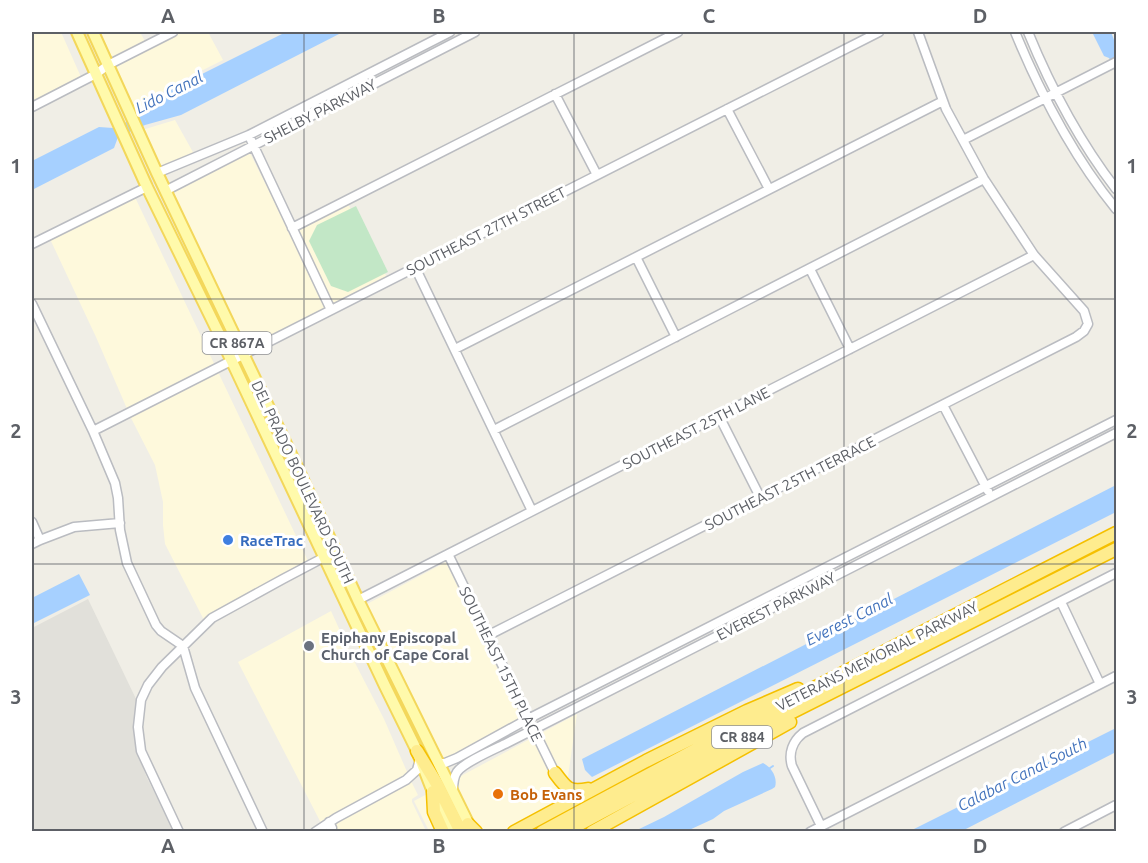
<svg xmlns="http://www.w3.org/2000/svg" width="1148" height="863" font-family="Ubuntu,sans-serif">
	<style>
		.commercial { fill: #fef9dc }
		.industrial { fill: #e1e0da }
		.green { fill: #c2e7c6 }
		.water { fill: #a6d0ff }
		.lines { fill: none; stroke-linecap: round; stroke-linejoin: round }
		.stream { stroke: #a6d0ff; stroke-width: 2 }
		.minor-casing { stroke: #babcc1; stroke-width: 11 }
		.major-casing { stroke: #f3d75b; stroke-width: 14 }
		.highway-casing { stroke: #f5c000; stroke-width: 15 }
		.minor { stroke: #fff; stroke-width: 8 }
		.major { stroke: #fffaab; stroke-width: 10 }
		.highway { stroke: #feec8e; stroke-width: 12 }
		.grid { fill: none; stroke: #5d6066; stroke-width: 1.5; stroke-opacity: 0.55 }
		.shop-dot { fill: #3f7fe0; stroke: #fff; stroke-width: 2 }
		.worship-dot { fill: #6b7280; stroke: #fff; stroke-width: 2 }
		.food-dot { fill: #e8710a; stroke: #fff; stroke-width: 2 }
		.labels { text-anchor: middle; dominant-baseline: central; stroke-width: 6; stroke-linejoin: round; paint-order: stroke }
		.shield { fill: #fff; stroke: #8e9094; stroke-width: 1.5 }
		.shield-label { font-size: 14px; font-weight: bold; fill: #5d6066 }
		.street-label { font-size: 15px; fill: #5d6066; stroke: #fff }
		.shop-label { font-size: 15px; font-weight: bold; fill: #366cbe; stroke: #fff; text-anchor: start }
		.worship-label { font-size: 15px; font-weight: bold; fill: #5b616d; stroke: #fff; text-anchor: start }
		.food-label { font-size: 15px; font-weight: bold; fill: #c56008; stroke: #fff; text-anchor: start }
		.water-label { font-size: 16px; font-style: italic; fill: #4373bc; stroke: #fff }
		.neatline { fill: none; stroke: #5d6066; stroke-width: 2 }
		.grid-label { font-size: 20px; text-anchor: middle; font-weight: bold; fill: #5d6066 }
	</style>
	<rect width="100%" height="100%" fill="#f0eee6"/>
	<path class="commercial" d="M32,32H61L85,86L32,111Z
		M97,32H140L148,47L173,32H208L223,60L169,87L135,114Z
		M175,120L194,154L159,168L142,130Z
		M249,151L290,233L348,204L390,283L248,354L171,192Z
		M133,193L308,561L219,609L204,620L165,544L163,525V502L155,465L131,418L96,337L50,239Z
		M446,562L482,639L523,717L455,755L441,759L367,604Z
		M331,611L353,659L384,719L408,774L398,780L334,814L321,823L238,662Z
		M577,714L565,797L581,831H429L414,801Z
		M411,781L418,795L412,799V802L426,831H335L336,827L334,823L402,787Z"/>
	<path class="industrial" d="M88,599L137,701L134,729L137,752L147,778L174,831L32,832V628Z"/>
	<path class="green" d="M356,206L388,272L348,292L331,286L309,241L317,225Z"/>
	<path class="water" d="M286,32H343L181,115L145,125L118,137L114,148L32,190V161L99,127L113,128L140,116L170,90Z
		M1092,32H1111L1116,45V80L1114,76L1115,69L1109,58L1104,56Z
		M1116,485V512L592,777L585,770L582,759Z
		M79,574L90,595L32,624V598Z
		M1116,728V752L962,831H910Z
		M763,763C771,767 778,777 775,787L772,789L724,811L713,819L687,831H635L664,817L743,772Z"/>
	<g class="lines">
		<path class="stream" d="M770,768L773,766"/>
		<defs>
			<path id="minor" d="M1015,32C1041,95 1073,156 1116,209
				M1028,32C1051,88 1079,141 1116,189
				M555,94L597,175
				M32,107L96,74L108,65L173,32
				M727,109L769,189
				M251,140L331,310
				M963,140L1116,62
				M157,173L249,135L450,32
				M165,191L475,32
				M292,228L678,32
				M32,244L147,187
				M636,257L676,337
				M415,267L532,511
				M810,269L850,349
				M32,304L93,431L115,483L118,498L120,530L127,563L156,625L161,631L183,646L195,688L263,832
				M455,349L943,101
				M943,405L988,491
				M719,416L760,497
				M494,430L984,179
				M93,431L879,32
				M32,522L40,540
				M32,544L40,540L74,527L120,523
				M448,554L555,773
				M358,600L1034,255
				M1061,602L1100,684
				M487,636L1076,337L1084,331L1088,324L1084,311L1034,255L984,179L946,109L918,32
				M438,763H445L457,758L528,719L1116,420
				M453,791C453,784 453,778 457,772C464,762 495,749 507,743L1116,433
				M329,822L332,828L330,832
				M821,826L792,766C788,753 793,741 803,733L1116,573
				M179,832L141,751L138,727L141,700L148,685L162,667L212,618L283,579L336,551
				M315,832L336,818L406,780L417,770L420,759
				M810,832L1116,676
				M1064,832L1116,805"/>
			<path id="major" d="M77,32L147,187L219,334L385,686L417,751L431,787L452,832
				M93,32L157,173L298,469L358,600L472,831"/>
			<path id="highway" d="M417,751L437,784L461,832
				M555,773C566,788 569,793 588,789
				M433,792L434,812L443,832
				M468,824L476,832
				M514,832L646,761L747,711L798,689
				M542,832C732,729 924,631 1116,533
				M565,832L727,745L1116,549
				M592,832L790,722"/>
		</defs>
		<use href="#minor" class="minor-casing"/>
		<use href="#major" class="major-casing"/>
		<use href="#highway" class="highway-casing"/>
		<use href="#minor" class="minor"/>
		<use href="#major" class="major"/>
		<use href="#highway" class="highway"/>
	</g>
	<path class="grid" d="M304,32V832M574,32V832M844,32V832M32,299H1116M32,564H1116"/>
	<circle class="shop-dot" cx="228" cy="540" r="6"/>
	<circle class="worship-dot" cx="309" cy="646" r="6"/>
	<circle class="food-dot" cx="498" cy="794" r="6"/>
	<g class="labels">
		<g class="shield">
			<rect x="202.5" y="332" width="69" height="22" rx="4.5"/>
			<rect x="712" y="726" width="60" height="22" rx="4.5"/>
		</g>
		<g class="shield-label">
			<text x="237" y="343">CR 867A</text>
			<text x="742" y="737">CR 884</text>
		</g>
		<g class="street-label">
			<text transform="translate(320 111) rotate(-27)">SHELBY PARKWAY</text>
			<text transform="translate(486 231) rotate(-27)">SOUTHEAST 27TH STREET</text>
			<text transform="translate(696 428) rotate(-27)">SOUTHEAST 25TH LANE</text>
			<text transform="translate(303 482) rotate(65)">DEL PRADO BOULEVARD SOUTH</text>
			<text transform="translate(790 483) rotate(-27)">SOUTHEAST 25TH TERRACE</text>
			<text transform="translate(776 606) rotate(-27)">EVEREST PARKWAY</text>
			<text transform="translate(877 656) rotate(-27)">VETERANS MEMORIAL PARKWAY</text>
			<text transform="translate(501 664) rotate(64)">SOUTHEAST 15TH PLACE</text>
		</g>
		<g class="shop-label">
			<text x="240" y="540">RaceTrac</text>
		</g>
		<g class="worship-label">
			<text x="321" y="637">Epiphany Episcopal<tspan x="321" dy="17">Church of Cape Coral</tspan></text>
		</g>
		<g class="food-label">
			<text x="510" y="794">Bob Evans</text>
		</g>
		<g class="water-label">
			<text transform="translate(169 92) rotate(-27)">Lido Canal</text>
			<text transform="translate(849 619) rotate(-27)">Everest Canal</text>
			<text transform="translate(1022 774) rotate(-27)">Calabar Canal South</text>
		</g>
	</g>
	<rect width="1148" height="863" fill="none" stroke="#ffffff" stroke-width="66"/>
	<rect x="33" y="33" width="1082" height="797" class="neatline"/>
	<g class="grid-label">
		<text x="168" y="23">A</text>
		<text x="439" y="23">B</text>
		<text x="709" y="23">C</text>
		<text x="980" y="23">D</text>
		<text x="16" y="173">1</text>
		<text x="1132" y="173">1</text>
		<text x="16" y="438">2</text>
		<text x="1132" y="438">2</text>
		<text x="16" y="704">3</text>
		<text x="1132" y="704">3</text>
		<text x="168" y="853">A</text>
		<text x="439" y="853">B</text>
		<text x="709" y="853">C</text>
		<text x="980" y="853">D</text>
	</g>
</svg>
